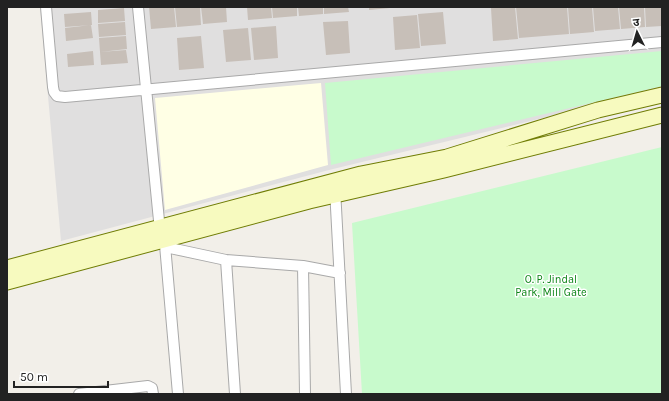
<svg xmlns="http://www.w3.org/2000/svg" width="669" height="401" font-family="Karla,'Noto Sans Devanagari',sans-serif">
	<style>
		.residential { fill: #e0dfdf }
		.education { fill: #ffffe5 }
		.park { fill: #c8facc }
		.building { fill: #c7bfb8 }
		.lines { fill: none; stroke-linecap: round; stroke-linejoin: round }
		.minor-casing { stroke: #a9a9a9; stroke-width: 12 }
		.secondary-casing { stroke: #707d05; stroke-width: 17 }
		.minor { stroke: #fff; stroke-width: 10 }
		.secondary { stroke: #f7fabf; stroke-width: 15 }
		.labels { text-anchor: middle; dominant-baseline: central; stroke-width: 3; stroke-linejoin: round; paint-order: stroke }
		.park-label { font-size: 11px; fill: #0c8416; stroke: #fff }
	</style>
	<rect width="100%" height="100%" fill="#f2efe9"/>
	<path class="residential" d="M40,7H662V89L329,170L61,241Z"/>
	<path class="education" d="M321,83L328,165L165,210L155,98Z"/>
	<path class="park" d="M662,51V86L331,165L325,83Z
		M662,147V394H362L352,223Z"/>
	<path class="building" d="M149,7H174L176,27L151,29Z
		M175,7H200L201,25L177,27Z
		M201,7H226L227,22L203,24Z
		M247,7H271L272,18L248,20Z
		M272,7H297V16L273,18Z
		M298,7H323V14L299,16Z
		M324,7H348L349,12L324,14Z
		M369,7H390V8L369,10Z
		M515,7L518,39L493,41L491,8Z
		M516,7H567L569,34L519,38Z
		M568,7H592L594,32L570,34Z
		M593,7H618L620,29L595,31Z
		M619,7H644L645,27L621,29Z
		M645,7H662V26L646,27Z
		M124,8L125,21L98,23V10Z
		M91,12L92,25L65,27L64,14Z
		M443,12L446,44L421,46L418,14Z
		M417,15L420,48L395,50L393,17Z
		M348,21L350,53L326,55L323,22Z
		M125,22L126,35L99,37L98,24Z
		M91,25L93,38L66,41L65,28Z
		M276,26L278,58L254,60L251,28Z
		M248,28L251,60L226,62L223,30Z
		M126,36L127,49L100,52L99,38Z
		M201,36L204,68L179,70L177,38Z
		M126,50L128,63L101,65L100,52Z
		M93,51L94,65L68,67L67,54Z"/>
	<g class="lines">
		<defs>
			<path id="minor" d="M46,7L53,87L54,92L57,96L65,97L662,42
				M138,7L161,241L170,248L226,260L303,266L340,273
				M335,189L346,394
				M165,245L178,394
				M226,260L235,394
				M303,266L305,394
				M79,394L148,386L152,388L153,394"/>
			<path id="secondary" d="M7,268L361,174L447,157L598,110L662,95
				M7,282L309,201L444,170L662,115"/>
		</defs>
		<use href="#minor" class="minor-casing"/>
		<use href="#secondary" class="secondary-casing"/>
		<use href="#minor" class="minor"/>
		<use href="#secondary" class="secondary"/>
	</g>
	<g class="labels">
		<g class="park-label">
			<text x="551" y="279">O. P. Jindal<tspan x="551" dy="13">Park, Mill Gate</tspan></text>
		</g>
	</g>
	<rect width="669" height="401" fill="none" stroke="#222222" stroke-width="16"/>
	<g transform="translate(637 32) rotate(355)" stroke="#ffffff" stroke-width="3" paint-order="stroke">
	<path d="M0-3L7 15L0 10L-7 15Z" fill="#222222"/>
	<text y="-6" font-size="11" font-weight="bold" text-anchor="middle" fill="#222222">उ</text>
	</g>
	<path d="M14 381v6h94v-6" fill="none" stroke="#222222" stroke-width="2"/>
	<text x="20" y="381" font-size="12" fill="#222222" stroke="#ffffff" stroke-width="3" paint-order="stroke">50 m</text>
</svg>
